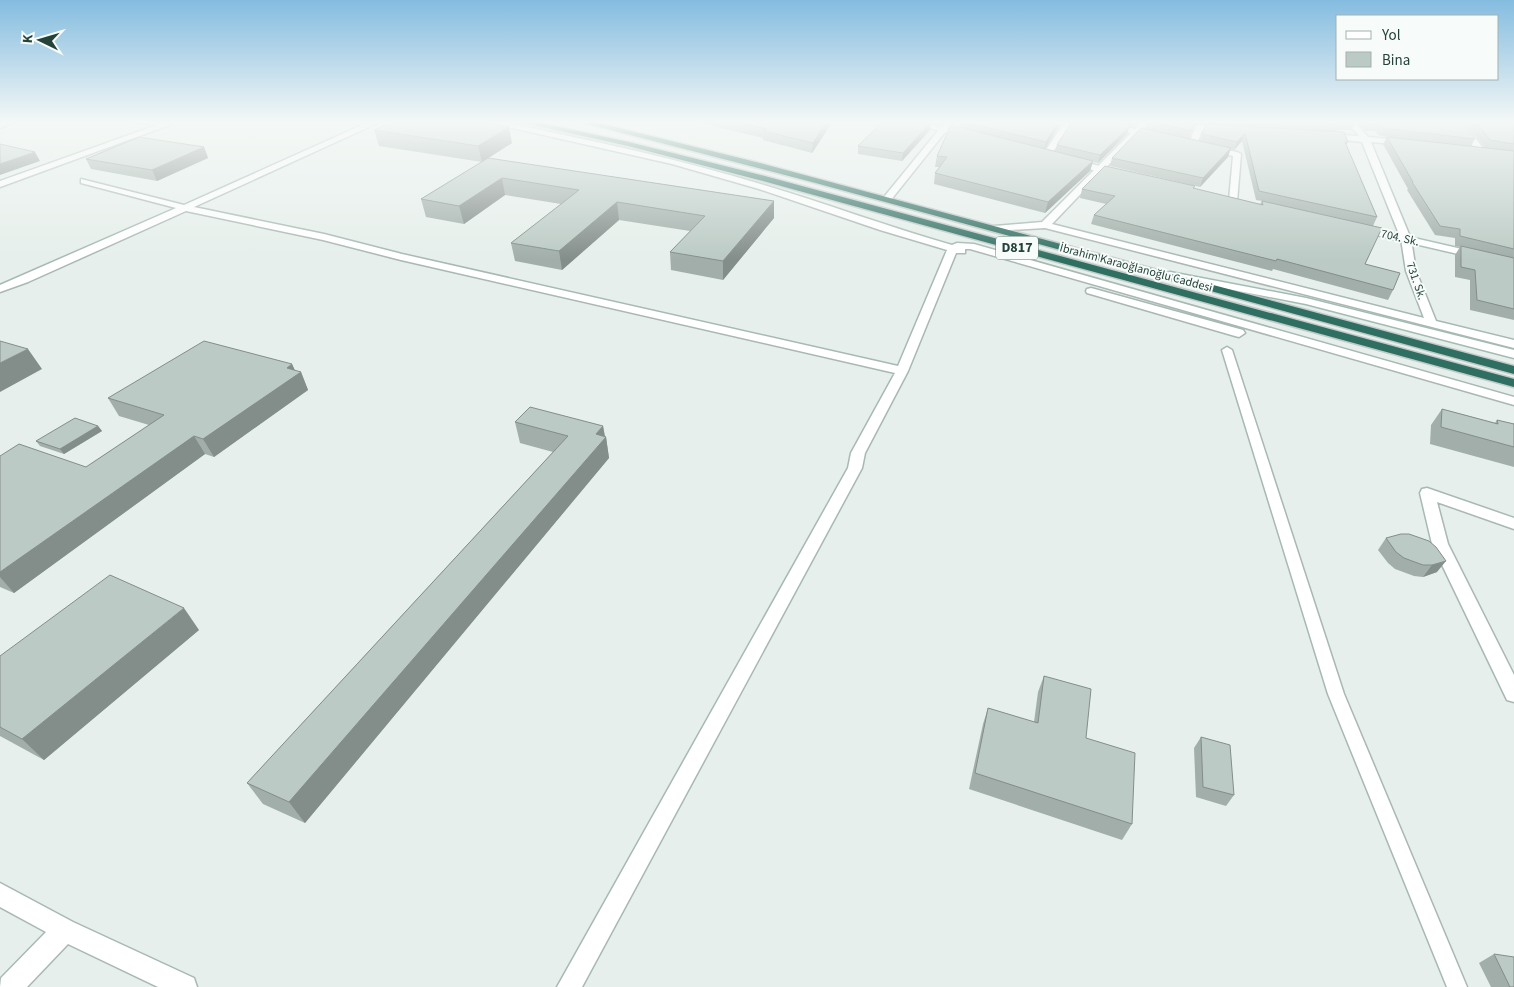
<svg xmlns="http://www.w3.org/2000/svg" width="1514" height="987" font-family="'Source Sans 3',sans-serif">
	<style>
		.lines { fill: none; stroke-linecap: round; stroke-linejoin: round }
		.lane-casing { stroke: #a8b8b2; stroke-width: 3 }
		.street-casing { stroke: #a8b8b2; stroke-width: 3 }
		.secondary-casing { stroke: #a4bbb3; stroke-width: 3 }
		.highway-casing { stroke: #c2cac8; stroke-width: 3 }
		.lane { fill: #fff; fill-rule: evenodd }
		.street { fill: #fff; fill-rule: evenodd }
		.secondary { fill: #fff; fill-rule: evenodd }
		.highway { fill: #2f6f62; fill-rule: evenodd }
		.wall { fill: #a1aea9 }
		.shaded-wall { fill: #838d89 }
		.building { fill: #bbcac4; stroke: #838d89 }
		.labels { text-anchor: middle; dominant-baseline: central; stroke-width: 4; stroke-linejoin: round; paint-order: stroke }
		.far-street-label { font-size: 12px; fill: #24423a; stroke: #f7fbf9 }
		.shield { fill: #f7fbf9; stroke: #637a73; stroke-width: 1 }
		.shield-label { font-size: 14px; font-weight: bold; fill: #24423a }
	</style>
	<rect width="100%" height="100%" fill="#e6efeb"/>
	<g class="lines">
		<defs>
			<path id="lane" d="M1227,347L1232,350L1344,694L1467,987H1447L1328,694L1222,350Z"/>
			<path id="street" d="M128,121H164L172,124L0,187V181L157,125Z
				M371,121H382L194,207L324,234L402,254L898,366L947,250L880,230L759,189L672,164L482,121H499C588,140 677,158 764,185C827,204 889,227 952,245L957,243L974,244L1514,397V405L970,249H965V253H956L908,371L865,453L862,468L582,987H557L848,468L851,453L895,373L401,260L323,240L186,211L28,282L0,292V285L176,208L81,183V179L184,205Z
				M946,121H954L890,201H884V197Z
				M1065,121H1073L1049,158H1043L1042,156Z
				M1085,121H1101L1135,129L1142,121H1151L1142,130L1160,136L1156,138L1138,134L1052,224L1424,318L1406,271L1401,239L1362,142L1327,138L1323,136L1327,134L1359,136L1346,121H1354L1368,137L1409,141L1410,143L1406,145L1371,142L1411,239L1416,271L1436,321L1514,340V348L1045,228L992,231V227L995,226L1042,222L1131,133Z
				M1455,121H1463L1485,151L1484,153H1478Z
				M1196,125L1224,127L1228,129L1224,131L1202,130L1197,144L1193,146L1189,144Z
				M1207,146L1237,152L1241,154L1237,202L1234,203L1229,200L1233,156L1207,150Z
				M1091,288L1243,330L1245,333L1239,337L1235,336L1087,293L1086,291L1087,289Z
				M1427,488L1514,518V529L1437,502L1448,544L1514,675V702L1507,700L1432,544L1420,493L1422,489Z
				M0,883L73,922L194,978L197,987H158L68,944L27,987H0L1,978L46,932L0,907Z"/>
			<path id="secondary" d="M5,121H17L0,128V123Z
				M903,121H918L971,136L967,138Z
				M1072,159L1123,172L1124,174L1120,177L1069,164V160Z
				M1362,226L1514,261V267L1359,231L1357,229Z
				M1170,272L1306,298L1514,350V358L1306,304L1166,277L1165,275L1166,273Z"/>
			<path id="highway" d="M515,121H532L629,142L765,176L1514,379V387L759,180L628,146Z
				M576,121H591L760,163L1514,366V374L812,182Z"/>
		</defs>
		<use href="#lane" class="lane-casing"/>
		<use href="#street" class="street-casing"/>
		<use href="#secondary" class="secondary-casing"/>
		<use href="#highway" class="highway-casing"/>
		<use href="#lane" class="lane"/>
		<use href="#street" class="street"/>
		<use href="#secondary" class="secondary"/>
		<use href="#highway" class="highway"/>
	</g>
	<path class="wall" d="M692,121H833L812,153L763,140V138Z
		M960,121H1062L1045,149L1055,151L1057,145L1127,134L1098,163L1093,162L1090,171L1045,213L934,184L935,173L940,167H935L937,156L959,127Z
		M1111,121H1139L1134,127Z
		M1148,121H1354L1355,123L1352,130H1337L1336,132L1199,123L1193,126L1189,139L1200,141L1206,124L1348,142L1346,146L1377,217L1373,226L1365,264L1393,290L1388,300L1273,269L1272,271L1091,224L1094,215L1106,204L1080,198L1082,189L1195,186L1194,189L1260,204L1262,201L1256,200L1242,141L1234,150L1230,149L1228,157L1200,187L1110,166L1112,158L1146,129Z
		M1356,121H1463L1475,139L1471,146L1485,148L1465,121H1514V320L1470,310V280L1455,277V255L1460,247L1455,246V238L1435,235L1407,190L1408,189L1383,144L1387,137L1378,135L1376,131H1365Z
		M374,130L512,143L482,162L379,146Z
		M930,130L902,161L858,154V146Z
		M204,147L208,158L157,181L91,169L86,159Z
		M488,158L774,201V218L723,280L671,270L670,252L690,231L619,220L562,270L515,261L511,243L561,204L505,195L464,224L426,217L421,199Z
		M292,364L295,371L301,372L308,390L214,457L205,454L14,593L0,587V456L86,467L149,425L119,416L108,398Z
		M1442,409L1495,423L1497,420L1513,424L1514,423V467L1430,444L1431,425Z
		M515,422L603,426L605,436L606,437L609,458L305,823L263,804L247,783L553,452L520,443Z
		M98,426L102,431L64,454L40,446L36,441Z
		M1409,534L1437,572L1423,577L1414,576L1395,569L1388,563L1378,550L1386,538Z
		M199,630L44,760L0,736V656Z
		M1044,676L1086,738L1132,824L1122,840L969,789L983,724L988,708L1034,722L1038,692Z
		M1201,737L1234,795L1226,806L1196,797L1194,748Z
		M1494,954L1514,987H1491L1479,963Z"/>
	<path class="shaded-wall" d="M827,121H833L812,153L813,143Z
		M1059,121H1062L1044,150L1046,142Z
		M1136,121H1139L1134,127Z
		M1195,121H1200L1199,123L1193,126L1189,139Z
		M931,122L930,130L902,161L903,153Z
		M1130,126L1127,134L1098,163L1100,155Z
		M509,127L512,143L482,162L478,146Z
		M1245,133L1242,141L1234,150L1237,142Z
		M204,147L208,158L157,181L152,170Z
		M1231,148L1228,157L1200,187L1203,178Z
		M35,152L40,161L0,175V164Z
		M1093,161L1090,171L1045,213L1048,202Z
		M502,178L505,195L464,224L459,206Z
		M774,201V218L723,280V261Z
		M617,202L619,220L562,270L559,251Z
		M28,349L42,369L0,392V363Z
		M292,364L297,375L301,372L308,390L214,457L203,439L287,368Z
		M98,426L102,431L64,454L60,449Z
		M603,426L605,438L606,437L609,458L305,823L289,802Z
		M194,436L205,454L14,593L0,577V572Z
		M1446,561L1437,572L1423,577L1432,565Z
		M184,608L199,630L44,760L22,739Z"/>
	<path class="building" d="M393,121H470L509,127L478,146L374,130Z
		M734,121H827L813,143L763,131L767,129Z
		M883,121H926L931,122L903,153L858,146Z
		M960,121H1059L1046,142Z
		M1072,121H1111L1130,126L1100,155L1057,145Z
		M1149,121H1195L1191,131Z
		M1297,121H1354L1355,123L1338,122L1339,124Z
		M1367,121H1463L1475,139L1382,128L1380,124L1369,123Z
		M1475,121H1514V144L1490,140Z
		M1206,124L1344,132L1348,142H1345L1377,217L1259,191L1245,133L1237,142L1202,134Z
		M951,125L1093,161L1048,202L935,173L947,157L937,156Z
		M1141,128L1231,148L1203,178L1112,158Z
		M139,137L204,147L152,170L86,159Z
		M1387,137L1514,151V249L1460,236V229L1440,226L1412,182H1413Z
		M0,144L35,152L0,164Z
		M488,158L774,201L723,261L670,252L705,216L617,202L559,251L511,243L579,190L502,178L459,206L421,199Z
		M1105,166L1195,186L1193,188L1263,205L1262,201L1382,228L1365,264L1400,273L1393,290L1277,259L1276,261L1094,215L1115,196L1082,189Z
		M1461,246L1514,258V309L1477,300L1475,270L1461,267Z
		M0,341L28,349L0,363Z
		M204,341L292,364L287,368L301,372L203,439L194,436L0,572V456L19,444L86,467L164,415L108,398Z
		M530,407L603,426L596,434L606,437L289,802L247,783L568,436L515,422Z
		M1442,409L1498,424L1497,420L1514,424V447L1441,427Z
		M75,418L98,426L60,449L36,441Z
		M1401,534H1409L1429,541L1436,547L1446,561L1432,565H1423L1404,558L1396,552L1386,538Z
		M110,575L184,608L22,739L0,727V656Z
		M1044,676L1091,689L1086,738L1135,753L1132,824L975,773L988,708L1038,723Z
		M1201,737L1230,745L1234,795L1203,787Z
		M1494,954L1514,957V987H1510Z"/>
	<linearGradient id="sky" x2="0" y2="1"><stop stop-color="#84bce0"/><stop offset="0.47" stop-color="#f4f8f6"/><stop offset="1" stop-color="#f4f8f6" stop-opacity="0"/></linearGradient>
	<rect width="1514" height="260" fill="url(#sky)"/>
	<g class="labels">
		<g class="far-street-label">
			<text transform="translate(1400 238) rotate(13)">704. Sk.</text>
			<text transform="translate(1136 268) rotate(15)">İbrahim Karaoğlanoğlu Caddesi</text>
			<text transform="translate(1416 281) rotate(71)">731. Sk.</text>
		</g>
		<rect class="shield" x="996" y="236.5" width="42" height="23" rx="4"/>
		<g class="shield-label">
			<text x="1017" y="248">D817</text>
		</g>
	</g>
	<rect x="1336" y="15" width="162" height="65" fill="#f7fbf9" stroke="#a3b1ad"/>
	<rect x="1346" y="31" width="25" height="8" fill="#ffffff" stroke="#a3b1ad"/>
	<text x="1382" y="40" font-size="15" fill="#24423a">Yol</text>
	<rect x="1346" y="52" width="25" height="15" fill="#bbcac4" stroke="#a3b1ad"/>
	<text x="1382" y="65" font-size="15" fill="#24423a">Bina</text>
	<g transform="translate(40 40) rotate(275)" stroke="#f7fbf9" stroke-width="4" paint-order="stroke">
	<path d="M0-4L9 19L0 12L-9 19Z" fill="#24423a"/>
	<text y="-8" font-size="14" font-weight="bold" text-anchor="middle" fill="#24423a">K</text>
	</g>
</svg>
